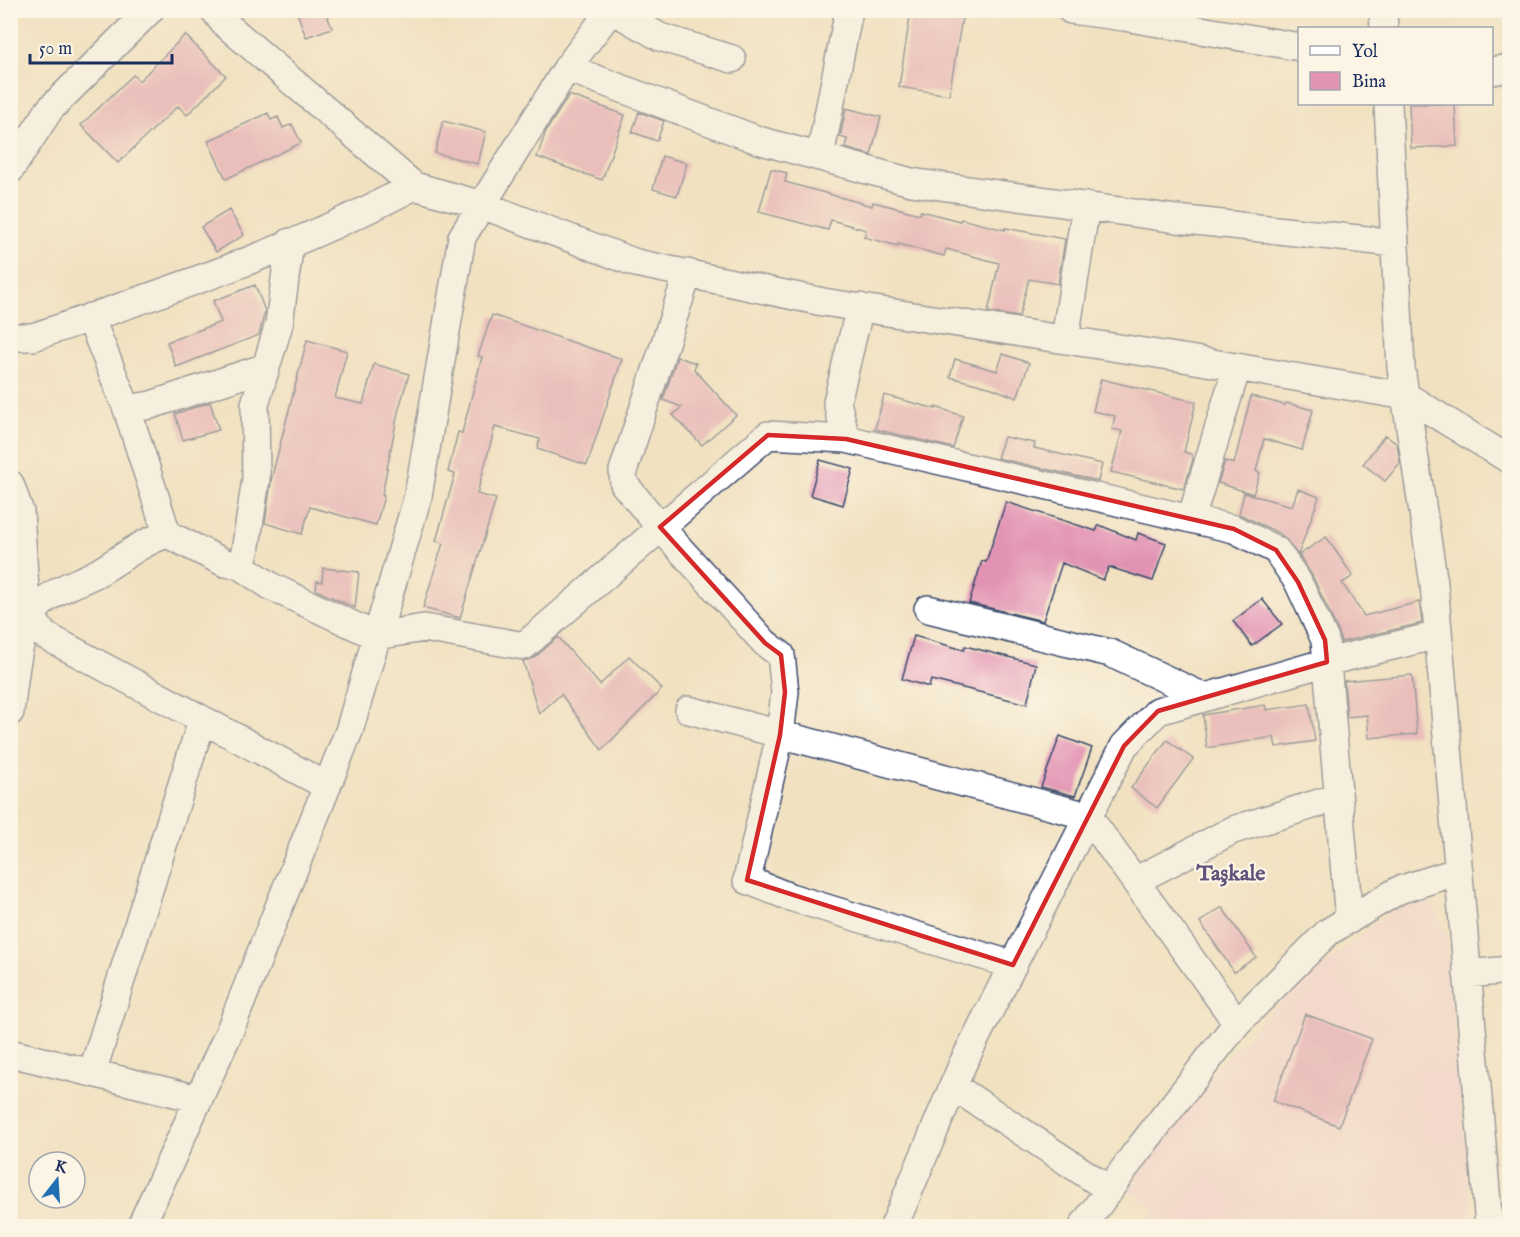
<svg xmlns="http://www.w3.org/2000/svg" width="1520" height="1237" font-family="'IM FELL English',serif">
	<style>
		.built { fill: #f6cfd7 }
		.building { fill: #e292b3 }
		.lines { fill: none; stroke-linecap: round; stroke-linejoin: round }
		.minor-casing { stroke: #3b4a6d; stroke-width: 30 }
		.minor { stroke: #fff; stroke-width: 27 }
		.marked { fill: none; stroke: #d62828; stroke-width: 4.5; stroke-linejoin: round }
		.labels { text-anchor: middle; dominant-baseline: central; stroke-width: 4.5; stroke-linejoin: round; paint-order: stroke }
		.district-label { font-size: 22px; font-weight: bold; fill: #61527c; stroke: #fcf5e5 }
	</style>
	<rect width="100%" height="100%" fill="#fcf5e5"/>
	<filter id="ink" filterUnits="userSpaceOnUse"><feTurbulence type="fractalNoise" baseFrequency=".0167" numOctaves="2"/><feDisplacementMap in="SourceGraphic" scale="12" xChannelSelector="R" yChannelSelector="G"/><feConvolveMatrix kernelMatrix="1 2 1 2 8 2 1 2 1" color-interpolation-filters="sRGB"/></filter>
	<filter id="wash" filterUnits="userSpaceOnUse"><feTurbulence type="fractalNoise" baseFrequency=".008" numOctaves="4" result="noise"/><feDisplacementMap in="SourceGraphic" scale="24" xChannelSelector="R" yChannelSelector="G"/><feGaussianBlur stdDeviation="1.35" result="paint"/><feColorMatrix in="noise" values="0 0 0 0 0 0 0 0 0 0 0 0 0 0 0 0 0 1.4 0 .05"/><feComposite in="paint" operator="in"/></filter>
	<g filter="url(#wash)">
		<rect width="100%" height="100%" fill="#f1e1c1"/>
		<path class="built" d="M1425,891L1447,935L1472,1226H1148L1155,1207L1126,1190L1212,1072L1275,1007L1399,903Z"/>
		<g id="blocks">
			<path class="building" d="M296,10H325L332,28L306,37Z
				M911,10L962,18L949,95L899,87Z
				M185,35L226,76L187,115L178,106L118,163L81,125L133,75L139,81Z
				M569,95L625,115L602,180L537,157L546,131Z
				M1409,104H1455L1457,146L1411,148Z
				M846,108L881,117L871,155L845,148L847,139L840,137Z
				M639,112L664,121L657,141L632,132Z
				M268,113L271,120L278,117L283,128L292,124L301,143L226,179L208,141Z
				M443,121L486,132L478,164L435,153Z
				M662,156L687,163L677,196L653,189Z
				M771,169L787,173L785,182L872,206L873,202L920,214L921,211L960,221L961,219L1005,230V228L1065,239L1058,284L1029,279L1019,317L988,312L999,263L946,249L944,256L898,244V246L864,237L866,230L831,220L828,230L759,212Z
				M229,210L244,235L216,252L201,227Z
				M255,285L265,311L259,335L176,367L167,342L221,322L213,301Z
				M492,315L622,359L587,465L537,449L540,439L495,427L477,494L496,499L460,618L423,608L443,543L436,541L455,474L448,472L458,432L462,433L482,357L478,356Z
				M307,340L347,351L335,398L363,404L374,364L409,374L398,412L382,495L384,496L376,525L310,507L302,534L265,523L272,476Z
				M1003,354L1029,363L1017,398L992,388L950,377L955,359L997,371Z
				M677,357L696,363L694,369L736,415L702,445L673,415L682,407L663,400Z
				M1101,379L1196,402L1184,452L1191,454L1193,459L1184,489L1111,472L1122,431L1112,429L1115,416L1093,411Z
				M884,395L936,409V407L963,416L953,448L875,429Z
				M1251,396L1285,405L1286,403L1313,410L1302,450L1264,439L1256,471L1260,473L1253,494L1218,483L1225,461L1234,464Z
				M210,402L219,430L183,440L175,414Z
				M1385,435L1397,444L1400,463L1385,481L1363,464Z
				M1004,437L1035,443L1034,448L1102,464L1098,481L997,458Z
				M820,460L853,469L843,505L810,495Z
				M1298,489L1319,497L1298,555L1281,534L1239,514L1244,493L1292,506Z
				M1006,502L1096,531L1099,525L1136,540L1138,533L1166,543L1153,581L1109,567L1103,580L1062,563L1043,621L969,603L982,561L986,562Z
				M1326,537L1353,576L1342,583L1364,616L1419,602L1422,623L1341,642L1339,633L1312,575L1299,555Z
				M323,568L359,572L355,608L316,590L317,581L322,582Z
				M1262,599L1282,624L1252,646L1233,621Z
				M914,636L964,650L965,646L1036,664L1027,704L931,680L929,687L902,679Z
				M558,637L600,685L629,656L662,689L602,750L561,694L539,714L523,661L534,658Z
				M1412,675L1417,734L1369,738L1367,715L1347,717L1344,681Z
				M1309,704L1315,741L1276,747L1274,737L1207,748L1203,715L1265,705L1266,710Z
				M1060,736L1092,748L1075,796L1041,787Z
				M1167,740L1193,759L1157,808L1131,788Z
				M1222,907L1256,957L1234,972L1200,922Z
				M1305,1014L1372,1039L1339,1126L1273,1101Z"/>
		</g>
	</g>
	<g filter="url(#ink)">
		<use href="#blocks" fill-opacity="0" stroke="#3b4a6d" stroke-width="1.5"/>
		<g class="lines">
			<defs>
				<path id="minor" d="M214,10L223,22L414,186L482,205L636,263L823,302L1189,359L1406,396L1510,460
					M612,10L660,37L732,59
					M1071,10L1124,17L1300,47
					M1383,10L1384,28
					M567,68L758,140L911,182L1177,219L1395,243
					M1492,71L1510,68
					M1388,104L1401,368L1434,584L1489,1226
					M820,156L849,10
					M10,170L50,109L150,10
					M688,273L623,471L624,484L660,527L765,643L781,655L785,692L780,735L747,880L790,897L1013,965
					M860,307L837,402L846,439L1234,529L1276,550L1298,582L1325,640L1349,920
					M90,317L127,409L167,534
					M10,337H33C162,293 294,250 414,186
					M1065,339L1086,206
					M127,409L151,405L266,367
					M10,484L20,512L25,590L31,616L44,635L327,786
					M1191,519L1237,367
					M239,565L245,552L256,479L255,404L279,324L290,242
					M928,609L1110,653L1204,697
					M689,710L1088,816L1237,1023
					M10,712C16,674 15,621 49,597C64,586 83,581 99,572C121,559 142,542 167,534L225,563L239,565L272,587L376,636L424,628L524,646L768,435L846,439
					M1135,881L1233,830L1338,797
					M1467,974L1510,970
					M10,1053L199,1099
					M92,1073L202,720
					M953,1086L1110,1190
					M141,1226L230,1030L349,731L418,496L462,237L567,68L611,10
					M894,1226L963,1063L1124,746L1158,711L1327,662L1438,635
					M1083,1226L1135,1154L1237,1023L1328,932L1399,890L1459,871"/>
			</defs>
			<use href="#minor" class="minor-casing"/>
			<use href="#minor" class="minor"/>
		</g>
	</g>
	<path d="M0 0H1520V1237H0ZM768,435L846,439L1234,529L1276,550L1298,582L1325,640L1327,662L1158,711L1124,746L1013,965L747,880L780,735L785,692L781,655L765,643L660,527Z" fill="#f1e1c1" fill-opacity=".55" fill-rule="evenodd"/>
	<path class="marked" d="M768,435L846,439L1234,529L1276,550L1298,582L1325,640L1327,662L1158,711L1124,746L1013,965L747,880L780,735L785,692L781,655L765,643L660,527Z"/>
	<g class="labels">
		<g class="district-label">
			<text x="1231" y="874">Taşkale</text>
		</g>
	</g>
	<rect width="1520" height="1237" fill="none" stroke="#fcf5e5" stroke-width="36"/>
	<rect x="1298" y="27" width="195" height="78" fill="#fcf5e5" stroke="#a2a6af" stroke-width="1.5"/>
	<rect x="1310" y="46" width="30" height="9" fill="#ffffff" stroke="#a2a6af" stroke-width="1.5"/>
	<text x="1352" y="57" font-size="18" fill="#1b2f5e">Yol</text>
	<rect x="1310" y="72" width="30" height="18" fill="#e292b3" stroke="#a2a6af" stroke-width="1.5"/>
	<text x="1352" y="87" font-size="18" fill="#1b2f5e">Bina</text>
	<g transform="translate(57 1180) rotate(17)"><circle r="28" fill="#fcf5e5" stroke="#a2a6af" stroke-width="1.5"/>
	<path d="M0-4.5L10 22L0 15L-10 22Z" fill="#1f6fb2"/>
	<text y="-9" font-size="16" font-weight="bold" text-anchor="middle" fill="#1b2f5e">K</text>
	</g>
	<path d="M30 54v9h142v-9" fill="none" stroke="#1b2f5e" stroke-width="3"/>
	<text x="39" y="54" font-size="18" fill="#1b2f5e" stroke="#fcf5e5" stroke-width="4.5" paint-order="stroke">50 m</text>
</svg>
